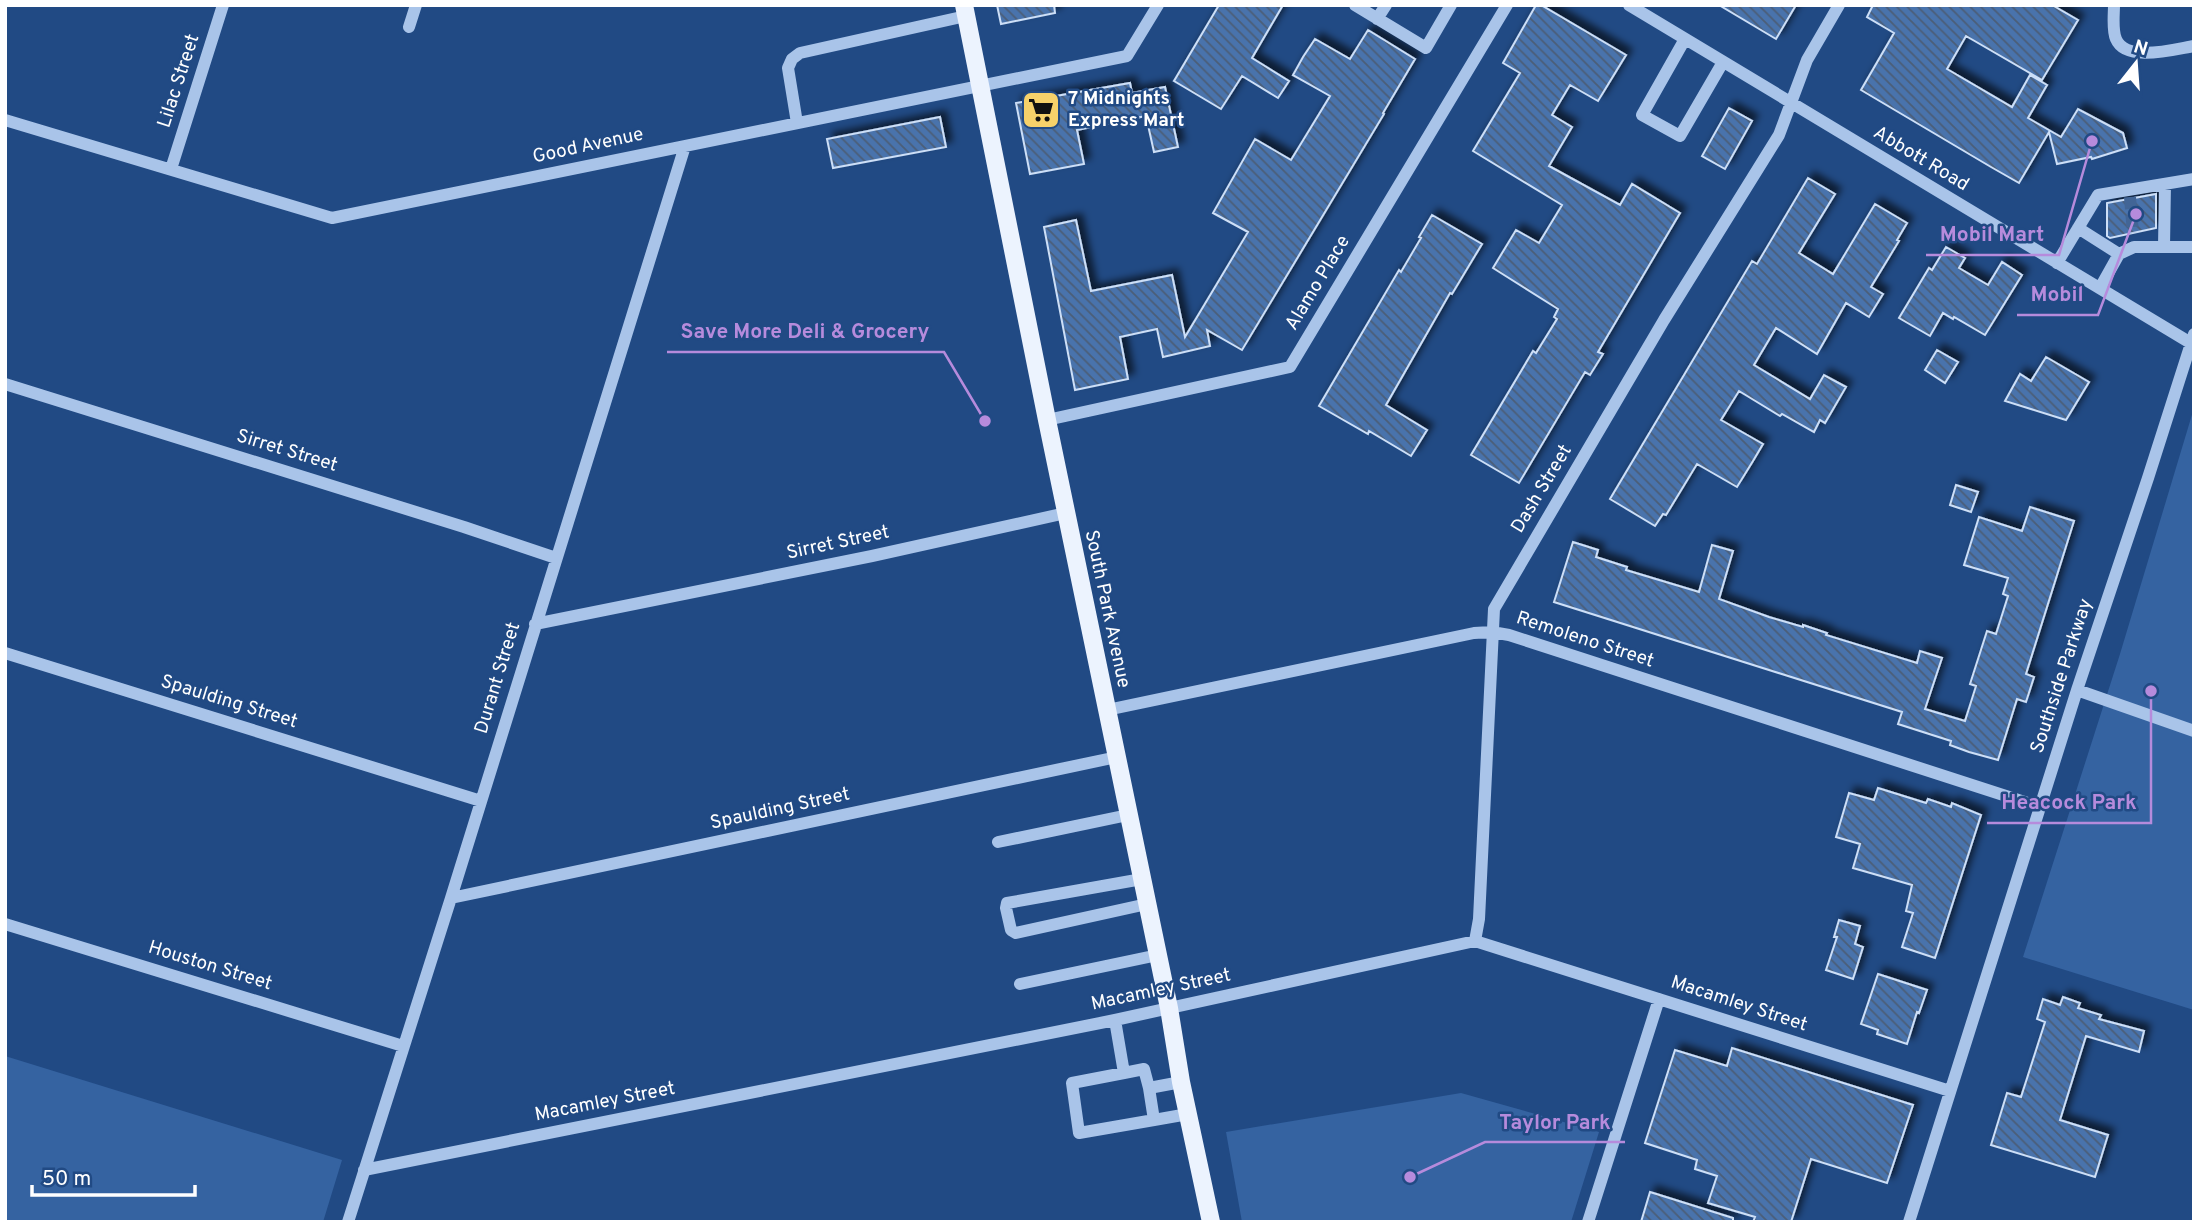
<svg xmlns="http://www.w3.org/2000/svg" width="2199" height="1227" font-family="Overpass,sans-serif">
	<style>
		.green { fill: #3563a1 }
		.building { fill: url(#building-back-hatch); stroke: #cddff7; stroke-width: 2; filter: url(#shadow) }
		.lines { fill: none; stroke-linecap: round; stroke-linejoin: round }
		.minor-tunnel { stroke: #426596; stroke-width: 12; stroke-dasharray: 12 6; stroke-linecap: butt }
		.minor { stroke: #a9c4e9; stroke-width: 12 }
		.major { stroke: #ecf3fe; stroke-width: 18 }
		.labels { text-anchor: middle; dominant-baseline: central; stroke-width: 5; stroke-linejoin: round; paint-order: stroke }
		.street-label { font-size: 19px; fill: #fff; stroke: #214a84 }
		.poi-label { font-size: 19px; font-weight: bold; fill: #fff; stroke: #214a84; text-anchor: start }
		.leader { fill: none; stroke: #b68bdc; stroke-width: 2.5 }
		.callout-dot { fill: #b68bdc; stroke: #214a84; stroke-width: 2.5 }
		.callout-label { font-size: 21px; text-anchor: middle; font-weight: bold; fill: #b68bdc; stroke: #214a84; stroke-width: 5; stroke-linejoin: round; paint-order: stroke }
	</style>
	<defs>
		<pattern id="building-back-hatch" width="6" height="6" patternUnits="userSpaceOnUse" patternTransform="scale(1.75)"><rect width="6" height="6" fill="#4a73ac"/><path d="M-1 5l2 2M0 0l6 6M5-1l2 2" fill="none" stroke="#4b5e77"/></pattern>
		<filter id="shadow"><feDropShadow dx="6" dy="-6" stdDeviation="3.5" flood-color="#0009"/></filter>
	</defs>
	<rect width="100%" height="100%" fill="#214a84"/>
	<path class="green" d="M2194,408V1010L2023,957L2120,654Z
		M5,1056L342,1160L323,1222H5Z
		M1461,1093L1599,1132L1571,1222H1242L1226,1132Z"/>
	<path class="building" d="M997,5H1054L1055,13L1001,24Z
		M1219,5H1283L1252,58L1289,81L1278,98L1242,76L1221,109L1174,81Z
		M1536,5H1541L1626,55L1598,101L1570,85L1552,115L1572,127L1549,166L1620,205L1632,184L1680,213L1598,352L1603,354L1590,375L1585,372L1519,483L1471,455L1533,351L1536,353L1557,319L1554,317L1558,309L1493,268L1516,230L1539,243L1562,205L1473,151L1520,73L1503,63Z
		M1719,5H1796L1776,39Z
		M1873,5H2052L2078,20L2042,80L1966,36L1947,69L2012,107L2030,75L2047,85L2028,118L2061,137L2078,109L2123,133L2127,148L2092,159L2091,157L2057,164L2049,132L2019,183L1991,167L1861,90L1894,33L1867,17Z
		M1368,30L1415,59L1383,113L1384,114L1242,350L1207,330L1210,346L1163,357L1157,329L1120,337L1128,379L1075,390L1044,227L1076,220L1091,291L1172,275L1185,337L1248,232L1213,213L1255,139L1291,160L1330,96L1293,75L1303,57L1315,39L1350,59Z
		M1130,83L1132,93L1165,87L1178,147L1154,152L1146,116L1077,130L1084,164L1030,174L1016,103Z
		M1729,108L1752,121L1725,169L1702,156Z
		M940,117L946,147L833,168L827,139Z
		M1808,178L1835,194L1799,253L1833,274L1875,204L1907,223L1897,240L1899,241L1871,287L1883,294L1869,317L1846,303L1817,354L1776,328L1754,365L1810,399L1824,375L1846,387L1825,423L1820,420L1814,432L1782,414L1780,416L1739,391L1721,420L1763,444L1753,461L1737,487L1697,464L1666,515L1663,514L1655,526L1610,499L1752,261L1757,264Z
		M2156,194V228L2110,238L2107,236V203Z
		M1432,215L1482,244L1452,294L1450,293L1386,405L1427,430L1411,456L1369,431L1368,434L1319,406L1399,270L1401,272L1421,238L1419,237Z
		M1946,247L1965,258L1959,268L1988,285L2002,262L2022,275L1985,335L1954,317L1953,319L1943,313L1930,336L1899,318L1929,268L1932,270Z
		M1937,350L1958,362L1945,383L1925,370Z
		M2046,357L2089,382L2066,420L2005,401L2020,374L2031,381Z
		M1956,485L1978,492L1971,512L1950,505Z
		M2030,507L2074,521L2026,674L2034,677L2026,702L2017,699L1998,760L1969,752L1950,745L1951,741L1898,724L1902,712L1554,602L1573,542L1598,550L1596,557L1627,567L1626,570L1699,592L1712,545L1733,551L1719,599L1769,617L1803,627V625L1827,633L1826,635L1917,663L1920,651L1942,658L1925,709L1965,721L1976,686L1970,684L1987,631L1996,634L2008,596L2003,594L2008,578L1964,565L1979,517L2022,531Z
		M1878,788L1926,803L1928,799L1951,807L1952,803L1981,815L1935,958L1902,947L1913,913L1906,911L1912,885L1853,868L1860,844L1836,837L1849,793L1874,800Z
		M1839,920L1860,926L1855,944L1863,947L1853,979L1826,970L1837,937H1834Z
		M1878,974L1927,990L1919,1013L1917,1012L1907,1044L1877,1034L1878,1030L1861,1024Z
		M2063,997L2080,1003L2078,1008L2101,1015L2099,1019L2144,1031L2139,1052L2086,1036L2060,1120L2108,1135L2095,1177L1991,1145L2007,1093L2021,1097L2045,1022L2037,1019L2043,999L2060,1005Z
		M1732,1048L1913,1105L1887,1183L1811,1159L1791,1222H1753L1755,1217L1708,1203L1717,1176L1695,1169L1697,1160L1645,1143L1675,1050L1727,1066Z
		M1650,1192L1733,1218V1222H1641Z"/>
	<g class="lines">
		<path class="minor-tunnel" d="M2130,197L2133,233"/>
		<path class="minor" d="M1355,5L1426,48L1451,5
			M1629,5L2194,345
			M2114,5C2114,15 2112,30 2116,39C2126,63 2175,49 2194,46
			M1377,19L1386,5
			M409,27L416,5
			M1685,39L1642,115L1680,136L1723,62
			M5,120L332,218L1127,56L1158,5
			M797,123L788,68L792,59L800,53L966,16
			M171,169L223,5
			M2078,228L2119,254L2100,288
			M2164,247L2165,184
			M2119,254L2134,247H2194
			M2057,263L2098,195L2194,179
			M5,384L464,527L556,558
			M1047,420L1290,367L1507,5
			M535,624L872,556L1066,513
			M5,653L481,801
			M2077,690L2194,731
			M1107,710L1474,633L1492,632L1509,635L2040,807
			M998,842L1128,815
			M1142,879L1007,903L1006,908L1011,930L1016,933L1147,904
			M451,898L1117,757
			M5,924L403,1046
			M1475,941L1479,919L1494,609L1664,320L1779,135L1807,60L1839,5
			M1020,984L1158,955
			M1115,1020L1124,1073L1072,1083L1079,1133L1154,1120L1149,1088L1181,1082
			M1124,1073L1144,1069L1149,1088
			M1154,1120L1188,1114
			M364,1170L1115,1020L1475,941L1950,1091
			M348,1222L451,898L685,146
			M1588,1222L1659,999
			M1909,1222L2077,690L2148,478L2194,334"/>
		<path class="major" d="M964,5L1047,420L1169,1008L1181,1082L1211,1222"/>
	</g>
	<defs>
		<symbol id="supermarket-square" viewBox="-11 -11 22 22"><rect x="-9" y="-9" width="18" height="18" rx="4" fill="#f6d16a" stroke="#214a84"/><path d="M-6-5.5h2.5l.6 2H6L4.5 2H-2.5L-4.4-4H-6ZM-1.5 3.2a1.3 1.3 0 1 0 .1 0ZM3 3.2a1.3 1.3 0 1 0 .1 0Z" fill="#111"/></symbol>
	</defs>
	<g fill-rule="evenodd">
		<use href="#supermarket-square" x="1019" y="88" width="44" height="44"/>
	</g>
	<g class="labels">
		<g class="street-label">
			<text transform="translate(179 81) rotate(-72)">Lilac Street</text>
			<text transform="translate(588 146) rotate(-12)">Good Avenue</text>
			<text transform="translate(1921 159) rotate(31)">Abbott Road</text>
			<text transform="translate(1318 283) rotate(-59)">Alamo Place</text>
			<text transform="translate(287 451) rotate(17)">Sirret Street</text>
			<text transform="translate(1542 489) rotate(-59)">Dash Street</text>
			<text transform="translate(838 543) rotate(-12)">Sirret Street</text>
			<text transform="translate(1107 609) rotate(78)">South Park Avenue</text>
			<text transform="translate(1585 640) rotate(18)">Remoleno Street</text>
			<text transform="translate(2062 676) rotate(-72)">Southside Parkway</text>
			<text transform="translate(498 678) rotate(-73)">Durant Street</text>
			<text transform="translate(229 702) rotate(17)">Spaulding Street</text>
			<text transform="translate(780 809) rotate(-12)">Spaulding Street</text>
			<text transform="translate(210 966) rotate(17)">Houston Street</text>
			<text transform="translate(1161 990) rotate(-12)">Macamley Street</text>
			<text transform="translate(1739 1004) rotate(18)">Macamley Street</text>
			<text transform="translate(605 1102) rotate(-11)">Macamley Street</text>
		</g>
		<g class="poi-label">
			<text x="1068" y="99">7 Midnights<tspan x="1068" dy="22">Express Mart</tspan></text>
		</g>
	</g>
	<path class="leader" d="M2092 141L2059 255H1926M2136 214L2098 315H2017M985 421L944 352H667M2151 691L2151 823H1987M1410 1177L1485 1142H1625"/>
	<g class="callout-dot">
		<circle cx="2092" cy="141" r="7"/>
		<circle cx="2136" cy="214" r="7"/>
		<circle cx="985" cy="421" r="7"/>
		<circle cx="2151" cy="691" r="7"/>
		<circle cx="1410" cy="1177" r="7"/>
	</g>
	<g class="callout-label">
		<text x="1992" y="241">Mobil Mart</text>
		<text x="2057" y="301">Mobil</text>
		<text x="805" y="338">Save More Deli &amp; Grocery</text>
		<text x="2069" y="809">Heacock Park</text>
		<text x="1555" y="1129">Taylor Park</text>
	</g>
	<rect width="2199" height="1227" fill="none" stroke="#ffffff" stroke-width="14"/>
	<g transform="translate(2136 63) rotate(17)" stroke="#214a84" stroke-width="5" paint-order="stroke">
	<path d="M0-5L12 26L0 18L-12 26Z" fill="#ffffff"/>
	<text y="-10" font-size="19" font-weight="bold" text-anchor="middle" fill="#ffffff">N</text>
	</g>
	<path d="M32 1185v10h163v-10" fill="none" stroke="#ffffff" stroke-width="3.5"/>
	<text x="42" y="1185" font-size="21" fill="#ffffff" stroke="#214a84" stroke-width="5" paint-order="stroke">50 m</text>
</svg>
